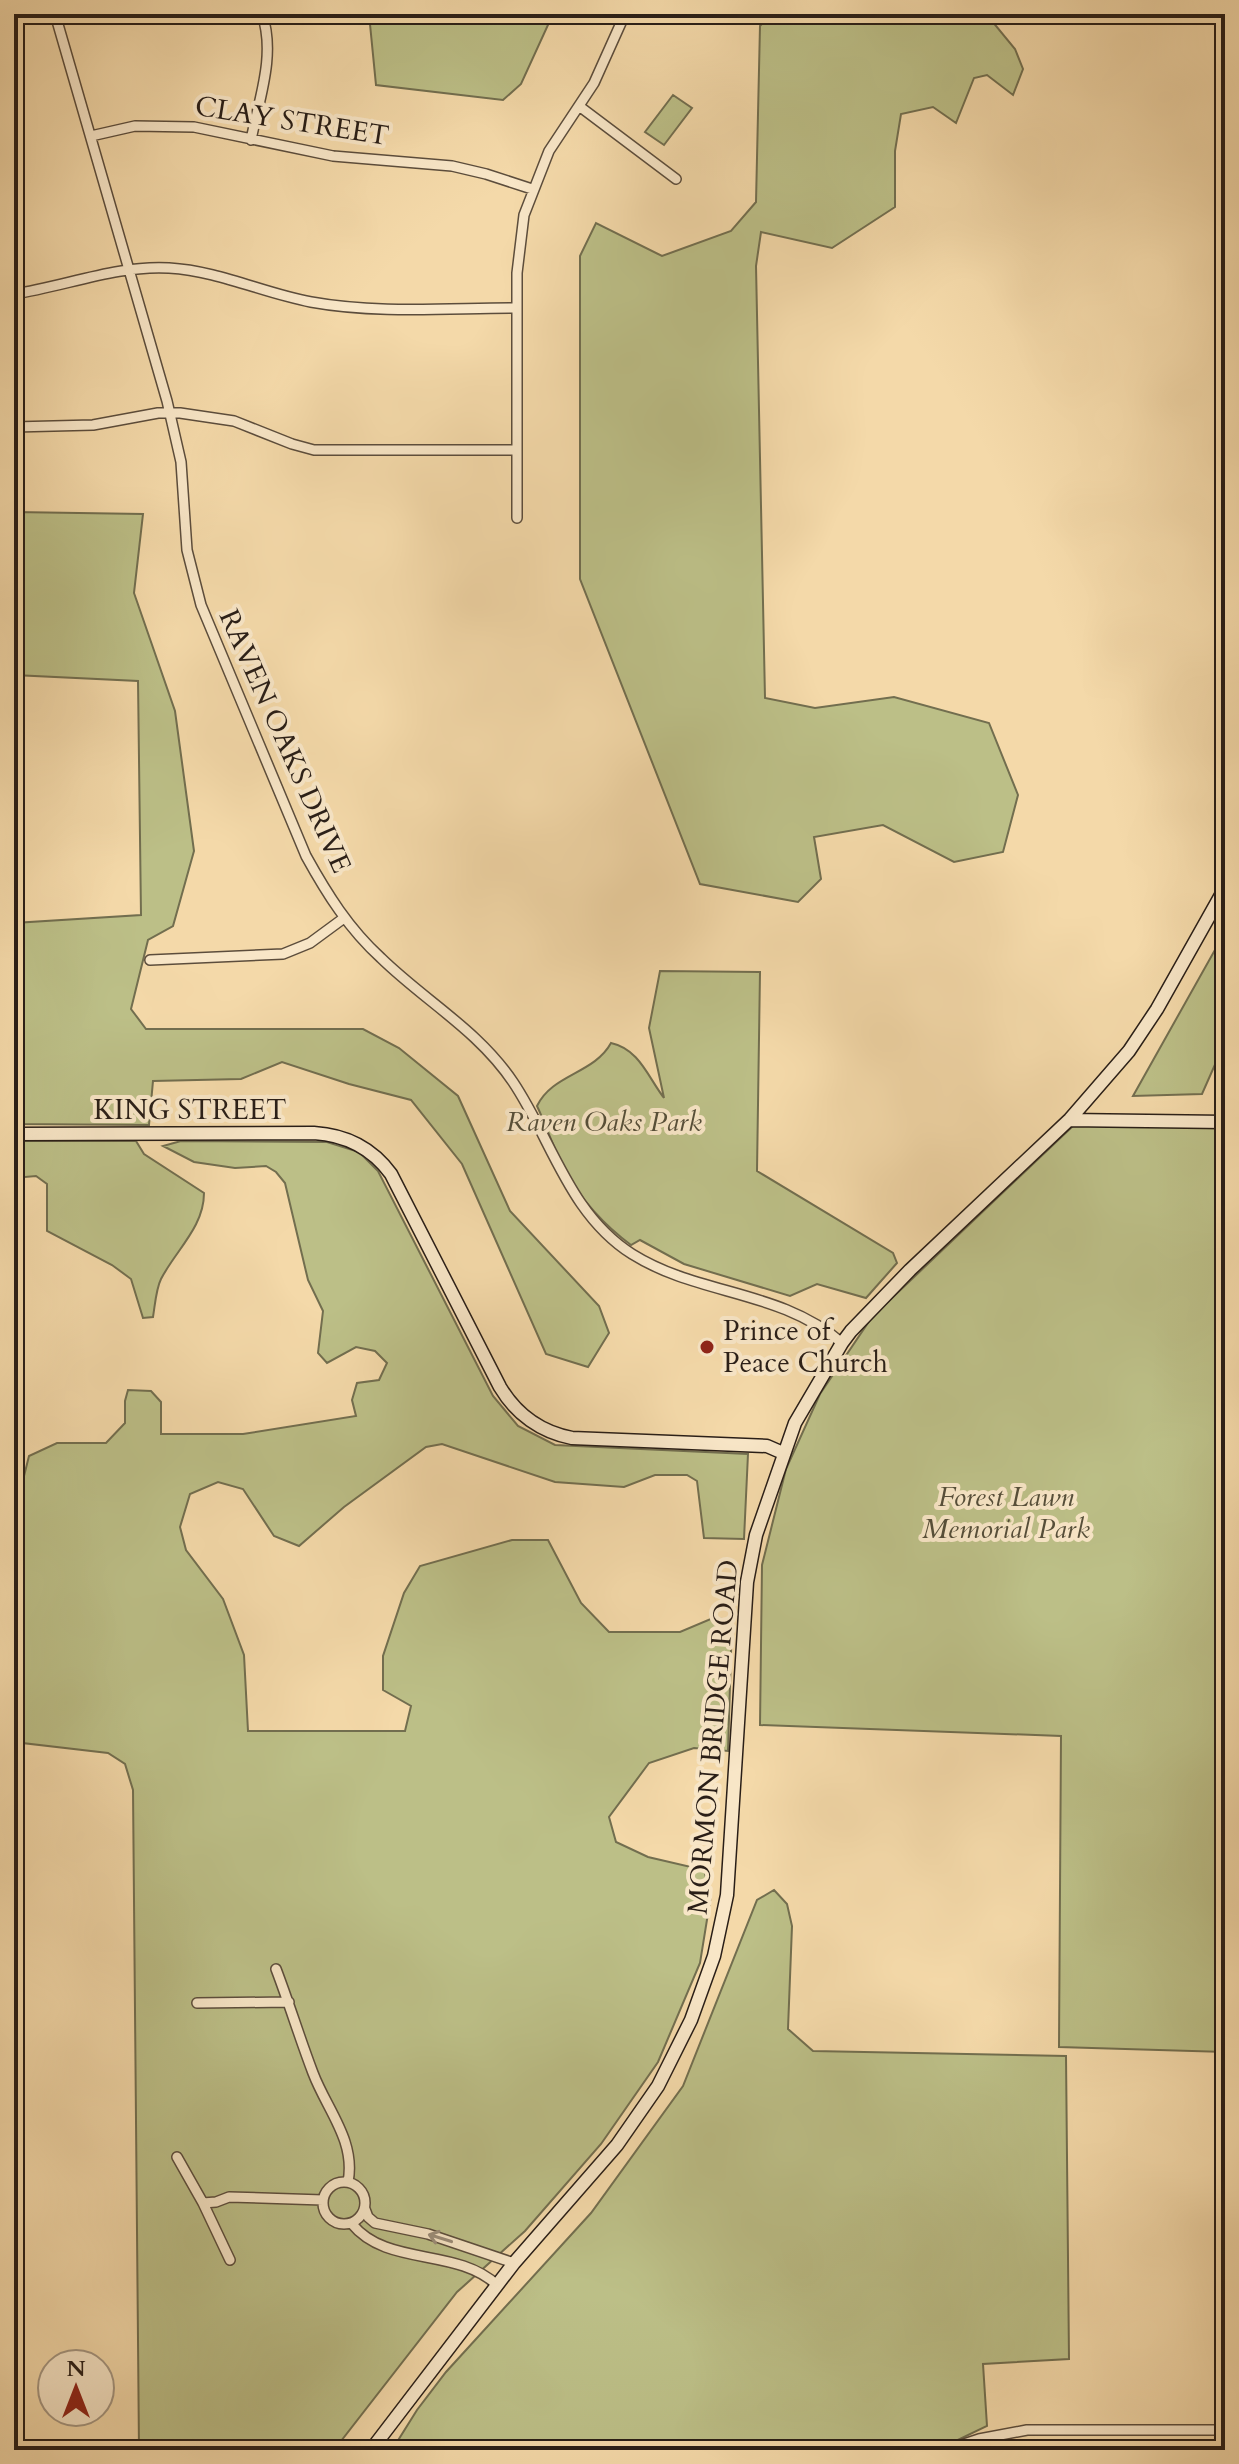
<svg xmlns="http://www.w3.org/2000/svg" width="1239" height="2464" font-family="Cardo,serif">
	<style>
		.green { fill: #bcbf87; stroke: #726e4f; stroke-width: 2 }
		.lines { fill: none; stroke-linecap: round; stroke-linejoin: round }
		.street-casing { stroke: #5c4d3c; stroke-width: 12 }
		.secondary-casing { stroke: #291e17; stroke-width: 15 }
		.street { stroke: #f8e6c7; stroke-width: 9 }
		.secondary { stroke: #f8e6c7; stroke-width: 12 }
		.oneway { stroke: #9b8c78 }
		.poi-dot { fill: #8f2418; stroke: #f8e6c7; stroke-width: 3 }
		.labels { text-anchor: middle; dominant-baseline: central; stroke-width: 8; stroke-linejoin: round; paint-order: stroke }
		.street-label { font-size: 28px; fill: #291e17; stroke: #f8e6c7 }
		.park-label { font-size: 28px; font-style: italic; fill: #554e39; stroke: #f8e6c7 }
		.poi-label { font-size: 28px; fill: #291e17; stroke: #f8e6c7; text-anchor: start }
	</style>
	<rect width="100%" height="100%" fill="#f4d9a9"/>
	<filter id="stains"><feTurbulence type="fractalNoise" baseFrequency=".0025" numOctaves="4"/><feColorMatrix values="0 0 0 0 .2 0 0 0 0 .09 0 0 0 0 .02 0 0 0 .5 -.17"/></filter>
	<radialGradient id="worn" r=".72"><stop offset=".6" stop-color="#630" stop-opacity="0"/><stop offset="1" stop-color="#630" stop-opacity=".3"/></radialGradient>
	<path class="green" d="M369,14H553L521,84L503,100L376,85Z
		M771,14H930L952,23L992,21L1015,49L1023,69L1013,95L987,75L974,78L956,123L933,107L901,114L895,151V207L832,248L761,232L756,266L765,698L815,708L894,697L989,723L1018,795L1003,852L954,862L883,825L814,837L821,879L798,902L700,884L580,579V256L596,223L662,256L731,231L756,202L760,26Z
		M673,95L692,108L664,145L645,132Z
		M14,512L143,514L134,593L175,711L194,851L173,926L148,940L131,1009L146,1029H363L399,1048L458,1096L510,1211L599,1306L609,1333L588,1367L546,1354L462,1164L411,1100L349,1084L282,1062L241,1079L153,1081L149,1125L14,1124V923L141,915L138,681L14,675Z
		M1225,932V1042L1202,1094L1133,1096Z
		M660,971L760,972L757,1171L893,1253L897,1263L866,1298L817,1284L790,1296L684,1264L640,1240L631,1245C605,1226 580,1199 565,1170C554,1150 547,1127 537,1106C552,1074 594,1074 611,1043C639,1049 648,1077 664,1098L649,1028Z
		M1074,1125L1225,1126V2052L1059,2047L1061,1736L760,1725L762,1565L786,1469L820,1394L872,1317Z
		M14,1141H136L144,1154L204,1193C204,1227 176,1250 161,1279C156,1289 155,1305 153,1317L143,1318L131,1279L112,1265L47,1231V1184L36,1176L14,1178Z
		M181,1141L327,1142L359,1152L378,1171L493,1396L518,1426L555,1445L748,1454L744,1539L704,1538L697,1481L687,1475H655L624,1487L555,1482L442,1444L426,1447L344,1507L299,1546L274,1536L243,1489L218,1482L190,1494L180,1527L186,1550L223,1599L244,1655L248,1731H405L411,1706L383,1690V1656L404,1593L420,1566L512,1540H548L581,1603L609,1632H680L713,1618L732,1620L728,1751L694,1748L649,1763L609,1817L616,1842L648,1857L704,1870L711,1895L700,1963L658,2062L601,2144L525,2231L457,2292L334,2450H139L133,1790L125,1764L108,1753L14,1742V1687L20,1680L21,1667L14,1653V1590L24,1592V1476L29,1456L57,1443H106L125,1423V1401L128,1390L151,1391L161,1402V1434H243L356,1416L352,1400L357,1383L379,1380L387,1363L375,1351L356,1347L327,1363L318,1353L323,1311L308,1280L285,1183L276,1172L266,1166L235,1168L194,1162L163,1146Z
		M774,1890L787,1904L792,1926L788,2029L813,2051L1066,2056L1069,2359L983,2364L987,2426L937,2450H392L417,2410L446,2372L591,2213L683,2086L757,1900Z"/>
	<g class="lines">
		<defs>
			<path id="street" d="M55,14L167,401L181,462L187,550L201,605L306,856C327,894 349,929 381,958C425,1001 478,1030 513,1082C552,1140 569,1214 632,1254C699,1296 779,1289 842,1343
				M579,106L676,179
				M91,136L135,126L194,127L333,156L452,166L486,174L532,189
				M251,140C259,99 276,55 262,14
				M14,294C66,286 117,265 169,268C219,271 263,293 311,302C377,314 449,308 517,308
				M14,427L93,425L158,413H180L234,421L292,444L314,450H517
				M517,518V273L524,215L549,151L594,83L625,14
				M150,960L283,954L310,943L344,918
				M276,1969C289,2003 300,2039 313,2073C327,2110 356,2141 348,2182
				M197,2003L289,2002
				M177,2157L203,2203L230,2260
				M323 2203a21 21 0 1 1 42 0a21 21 0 1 1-42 0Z
				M203,2203L216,2202L229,2197L323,2200
				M365,2209L368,2217L375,2223L428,2234L514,2263
				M352,2224C387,2267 456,2247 497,2285
				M946,2450L979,2439L1027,2430H1225"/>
			<path id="secondary" d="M1069,1120L1225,1122
				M14,1134L314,1133C346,1135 372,1148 391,1174L500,1387C516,1414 541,1432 572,1438L767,1446L783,1453
				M371,2450L514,2263L617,2145L658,2086L691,2020L714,1956L727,1895L747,1582L756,1535L795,1423L842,1343L851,1331L910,1270L1070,1119L1129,1051L1157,1009L1225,888"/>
		</defs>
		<use href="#street" class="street-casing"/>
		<use href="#secondary" class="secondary-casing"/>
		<use href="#street" class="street"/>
		<use href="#secondary" class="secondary"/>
	</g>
	<defs><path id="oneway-shaft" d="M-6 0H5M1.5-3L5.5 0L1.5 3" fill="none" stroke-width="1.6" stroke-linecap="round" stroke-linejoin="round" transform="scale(2)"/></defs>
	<use class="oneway" href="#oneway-shaft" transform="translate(440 2238) rotate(-163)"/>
	<circle class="poi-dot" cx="707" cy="1347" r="8"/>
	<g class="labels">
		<g class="street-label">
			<text transform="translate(292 121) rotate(9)">CLAY STREET</text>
			<text transform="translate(285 741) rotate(66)">RAVEN OAKS DRIVE</text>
			<text x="190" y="1110">KING STREET</text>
			<text transform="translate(713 1737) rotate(-85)">MORMON BRIDGE ROAD</text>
		</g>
		<g class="park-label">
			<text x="604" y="1122">Raven Oaks Park</text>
			<text x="1006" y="1497">Forest Lawn<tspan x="1006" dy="32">Memorial Park</tspan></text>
		</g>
		<g class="poi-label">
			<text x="723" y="1331">Prince of<tspan x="723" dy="32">Peace Church</tspan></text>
		</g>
	</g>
	<rect width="1239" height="2464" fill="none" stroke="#f4d9a9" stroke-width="48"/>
	<rect x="16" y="16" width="1207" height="2432" fill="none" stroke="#291e17" stroke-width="4"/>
	<rect x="24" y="24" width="1191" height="2416" fill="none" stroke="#291e17" stroke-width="2"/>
	<g transform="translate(76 2388)"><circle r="38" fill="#f8e6c7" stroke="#a59681" stroke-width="2"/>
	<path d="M0-6L14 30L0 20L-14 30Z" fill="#8f2418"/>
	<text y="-12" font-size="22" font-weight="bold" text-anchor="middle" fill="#291e17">N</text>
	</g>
	<rect width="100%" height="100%" filter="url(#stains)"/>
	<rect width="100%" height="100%" fill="url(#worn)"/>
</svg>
